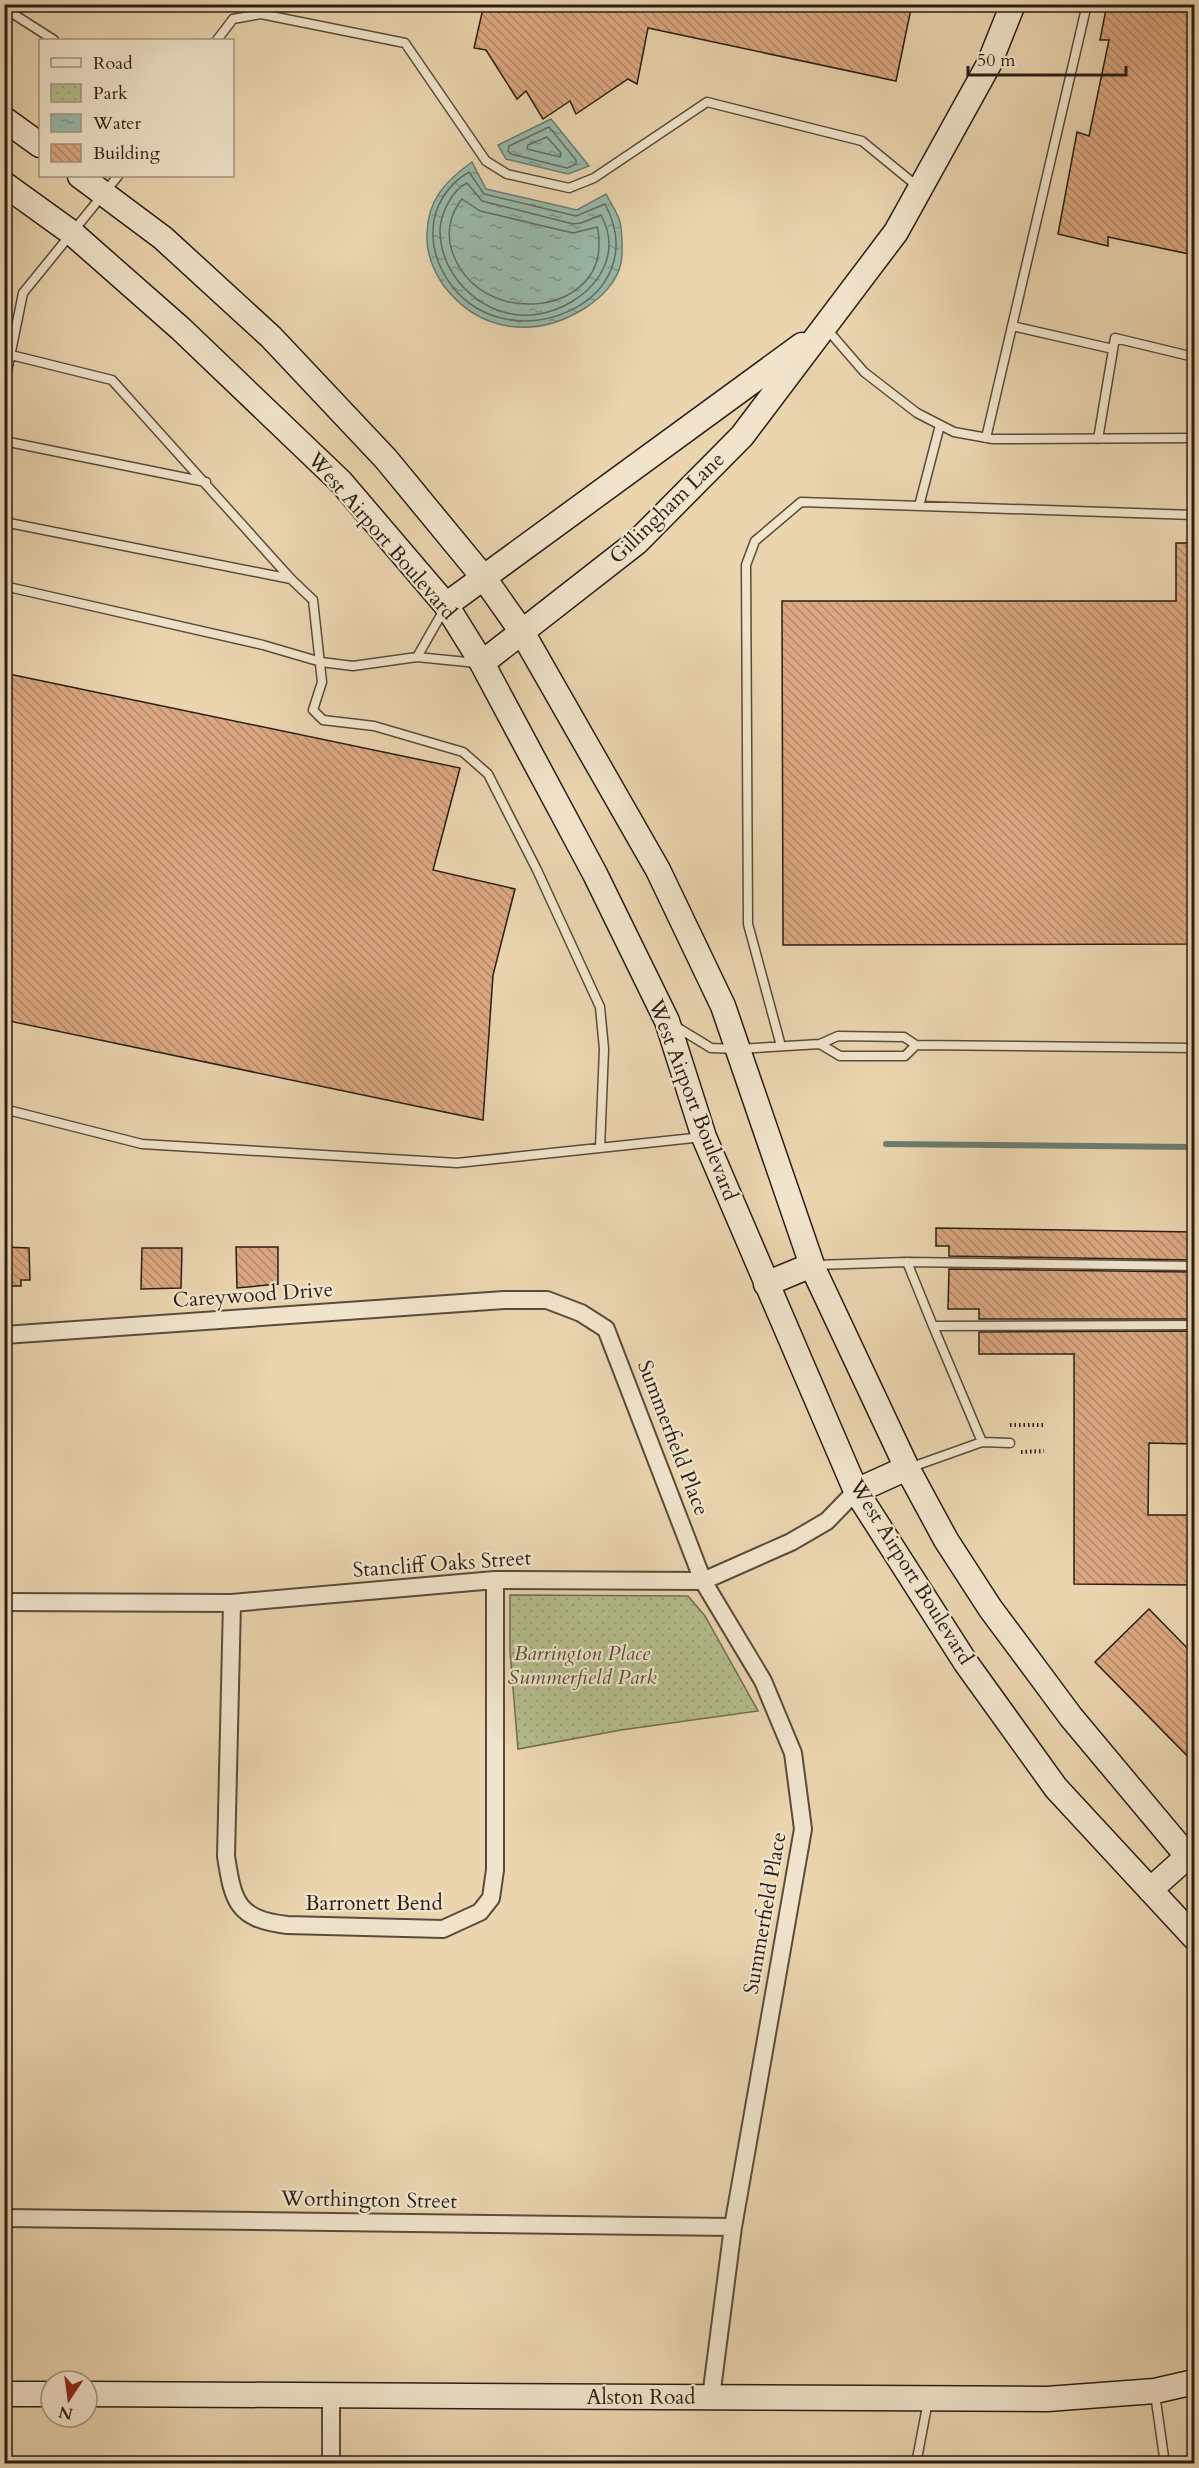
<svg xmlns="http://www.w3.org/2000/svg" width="1199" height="2468" font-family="Cardo,serif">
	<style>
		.park { fill: url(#park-dots); stroke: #6e6e52; stroke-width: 1.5 }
		.water { fill: url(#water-ripples); stroke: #6b7b6f; stroke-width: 1.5 }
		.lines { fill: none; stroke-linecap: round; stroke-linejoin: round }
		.shore { stroke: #606c60; stroke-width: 1.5 }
		.stream { stroke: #6b7b6f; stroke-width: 6 }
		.building { fill: url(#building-back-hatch); stroke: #281e16; stroke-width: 1.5 }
		.lane-casing { stroke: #584c3c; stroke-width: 11 }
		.street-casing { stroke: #584c3c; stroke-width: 20 }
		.secondary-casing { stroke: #281e16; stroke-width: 27 }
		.path { stroke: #281e16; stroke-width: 4; stroke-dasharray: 1.5 3; stroke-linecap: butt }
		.lane { stroke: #f1e4cb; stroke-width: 8 }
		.street { stroke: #f1e4cb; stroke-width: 16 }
		.secondary { stroke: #f1e4cb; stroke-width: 24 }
		.labels { text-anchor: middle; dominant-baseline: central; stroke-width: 4.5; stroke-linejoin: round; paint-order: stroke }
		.street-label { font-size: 21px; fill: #281e16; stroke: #f1e4cb }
		.park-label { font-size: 21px; font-style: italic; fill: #524e3a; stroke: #f1e4cb }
	</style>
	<defs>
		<pattern id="park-dots" width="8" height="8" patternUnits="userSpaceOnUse" patternTransform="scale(1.5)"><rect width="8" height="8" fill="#b4be8d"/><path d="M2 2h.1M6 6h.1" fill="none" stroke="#9ba379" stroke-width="1.8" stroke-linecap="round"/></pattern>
		<pattern id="water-ripples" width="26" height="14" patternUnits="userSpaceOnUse" patternTransform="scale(1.5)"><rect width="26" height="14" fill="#98b9aa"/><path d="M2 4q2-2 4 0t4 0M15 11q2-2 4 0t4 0" fill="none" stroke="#7c9689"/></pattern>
		<pattern id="building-back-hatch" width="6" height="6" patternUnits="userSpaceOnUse" patternTransform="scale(1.5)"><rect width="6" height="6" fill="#dca881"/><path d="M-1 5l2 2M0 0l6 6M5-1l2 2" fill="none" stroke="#b28869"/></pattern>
	</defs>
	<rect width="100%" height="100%" fill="#ead5af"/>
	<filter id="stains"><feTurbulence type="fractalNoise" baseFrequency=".00333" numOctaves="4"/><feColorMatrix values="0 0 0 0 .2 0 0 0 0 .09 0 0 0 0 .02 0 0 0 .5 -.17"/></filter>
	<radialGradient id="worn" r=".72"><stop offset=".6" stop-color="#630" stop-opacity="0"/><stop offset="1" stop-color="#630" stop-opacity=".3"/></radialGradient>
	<path class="park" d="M510,1595L688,1596L705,1616L758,1711L621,1730L518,1749L510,1651Z"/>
	<path class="water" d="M551,119L589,166L568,174L506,159L498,145Z
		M472,162L486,189L577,210L606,194C611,204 620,216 621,227C622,237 623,253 621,263C617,282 601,298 585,308C536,339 480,333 444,286C434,272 426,253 427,235C427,201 445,181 472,162Z"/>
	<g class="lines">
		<path class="shore" d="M549,127L576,160V164L567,168L511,154L508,151L509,146Z
			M547,137L561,153L560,157L527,149L528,145Z
			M469,172L484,194L576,216L605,204C657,302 511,363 452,286C440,270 432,252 433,231C433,207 448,184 469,172Z
			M467,183L482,201L573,224L581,223L601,215C627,262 585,306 539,314C488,323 439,279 440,229C441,213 452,190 467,183Z
			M462,199L480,211L573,233L597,227C599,232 599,238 599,245C599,316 478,329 452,251C446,233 450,214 462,199Z"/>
		<path class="stream" d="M886,1144L1194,1147"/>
	</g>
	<path class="building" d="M484,4H912L896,81L648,28L637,84L628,79L576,114L570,101L543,119L526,91L517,99L486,50L474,48Z
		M1107,4H1194V255L1108,237V246L1058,234L1077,132L1089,136L1109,40H1100Z
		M1176,543H1194V944L783,945L782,601H1176Z
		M4,673L460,768L433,870L515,889L493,975L483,1120L4,1020Z
		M936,1228L1194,1232V1260L949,1256V1246H936Z
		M4,1247L29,1248L30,1280H21V1286H4Z
		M236,1247H278V1284L237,1288Z
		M142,1248H182L181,1288L141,1289Z
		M949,1269L1194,1272V1319H979V1309H948Z
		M1194,1331V1444L1149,1443L1148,1515H1194V1585L1074,1584V1354H979V1332Z
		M1149,1609L1194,1655V1763L1095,1662Z"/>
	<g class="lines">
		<defs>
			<path id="lane" d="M4,8L54,40
				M217,40L233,19L261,14L405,43L486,161L507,174L569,188L594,178L707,102L862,141L917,186
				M1012,326L1113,349
				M826,328L864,372L917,413L954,432L993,439L1194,438
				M11,355L112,380L291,579L313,600L322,682L313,710L323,720L374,726L463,752L488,774L537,870L600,1007L604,1049L600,1148
				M4,386L23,293L118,176
				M986,438L1087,4
				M1098,439L1115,338L1194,357
				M4,441L206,482
				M919,506L940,425
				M4,522L291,579
				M4,586L263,645L321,662L353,666L417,657
				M445,608L417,657L477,663
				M675,1026L711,1048L738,1049L820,1044L838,1036L904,1037L916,1045
				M820,1044L840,1056H905L916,1045L1194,1048
				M781,1046L748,924L746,565L755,541L801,502L1194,515
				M4,1109L142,1144L457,1163L703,1137
				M907,1262L933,1326
				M816,1265L907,1262L1194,1266
				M982,1442L1010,1443
				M909,1468L982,1442L933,1326L1194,1325
				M1155,2394L1165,2464
				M916,2464L928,2401"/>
			<path id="street" d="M4,1335L504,1300H547L581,1313L606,1329L703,1581L763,1681L793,1753L803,1829L733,2227L711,2397
				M4,1602L232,1603L495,1580L703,1581L791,1542L827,1521L856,1491
				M232,1603L226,1856C233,1902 237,1919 287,1925L443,1929L480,1912L491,1898L495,1870V1580
				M4,2218L733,2227
				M331,2396V2464"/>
			<path id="secondary" d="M4,119L40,145
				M80,176L163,238L271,337L386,459L484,578L522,632L658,870L723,1006L813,1268L907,1468L946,1540L990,1608L1071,1717L1194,1864
				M4,184L72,233L181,329L341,482L446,605L482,663L595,874L667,1021L704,1137L856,1491L966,1663L1056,1788L1194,1937
				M446,605L802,345
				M482,663L637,542L742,436L896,232L989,64L1013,4
				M766,1284L812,1265
				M856,1491L907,1468
				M1150,1890L1187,1857
				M4,2394H51
				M87,2394L1047,2399L1155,2391L1194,2382"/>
		</defs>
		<use href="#lane" class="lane-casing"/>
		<use href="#street" class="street-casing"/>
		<use href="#secondary" class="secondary-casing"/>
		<path class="path" d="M1010,1425H1045
			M1021,1452L1044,1451"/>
		<use href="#lane" class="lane"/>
		<use href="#street" class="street"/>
		<use href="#secondary" class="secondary"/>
	</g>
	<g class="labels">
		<g class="street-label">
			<text transform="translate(667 508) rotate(-44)">Gillingham Lane</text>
			<text transform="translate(382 536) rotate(49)">West Airport Boulevard</text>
			<text transform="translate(693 1100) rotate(69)">West Airport Boulevard</text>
			<text transform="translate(253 1295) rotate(-4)">Careywood Drive</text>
			<text transform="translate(673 1438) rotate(69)">Summerfield Place</text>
			<text transform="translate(442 1564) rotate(-4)">Stancliff Oaks Street</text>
			<text transform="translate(911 1572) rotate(58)">West Airport Boulevard</text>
			<text x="374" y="1903">Barronett Bend</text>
			<text transform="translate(765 1913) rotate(-80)">Summerfield Place</text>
			<text transform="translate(369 2200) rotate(1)">Worthington Street</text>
			<text x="641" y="2397">Alston Road</text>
		</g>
		<g class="park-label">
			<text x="582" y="1653">Barrington Place<tspan x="582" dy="24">Summerfield Park</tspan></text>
		</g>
	</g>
	<rect width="1199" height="2468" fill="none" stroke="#ead5af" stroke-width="24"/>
	<rect x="6" y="6" width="1187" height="2456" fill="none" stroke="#281e16" stroke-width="3"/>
	<rect x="12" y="12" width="1175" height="2444" fill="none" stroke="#281e16" stroke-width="1.5"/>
	<rect x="39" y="39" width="195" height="138" fill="#f1e4cb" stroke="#a19583" stroke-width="1.5"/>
	<rect x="51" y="58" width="30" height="9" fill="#f1e4cb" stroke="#a19583" stroke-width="1.5"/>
	<text x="93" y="69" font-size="18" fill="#281e16">Road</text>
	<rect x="51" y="84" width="30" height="18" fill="url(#park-dots)" stroke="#a19583" stroke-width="1.5"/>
	<text x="93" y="99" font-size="18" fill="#281e16">Park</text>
	<rect x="51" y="114" width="30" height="18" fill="url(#water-ripples)" stroke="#a19583" stroke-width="1.5"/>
	<text x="93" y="129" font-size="18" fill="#281e16">Water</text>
	<rect x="51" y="144" width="30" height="18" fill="url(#building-back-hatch)" stroke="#a19583" stroke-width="1.5"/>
	<text x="93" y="159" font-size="18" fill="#281e16">Building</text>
	<g transform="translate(69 2399) rotate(193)"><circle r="28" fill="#f1e4cb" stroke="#a19583" stroke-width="1.5"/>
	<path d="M0-4.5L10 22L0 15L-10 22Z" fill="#8f2418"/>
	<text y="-9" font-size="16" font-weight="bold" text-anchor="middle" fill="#281e16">N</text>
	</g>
	<path d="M968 66v9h158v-9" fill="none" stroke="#281e16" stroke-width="3"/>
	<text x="977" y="66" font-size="18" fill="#281e16" stroke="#f1e4cb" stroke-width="4.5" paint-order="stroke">50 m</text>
	<rect width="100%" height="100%" filter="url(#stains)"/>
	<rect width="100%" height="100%" fill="url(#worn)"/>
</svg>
